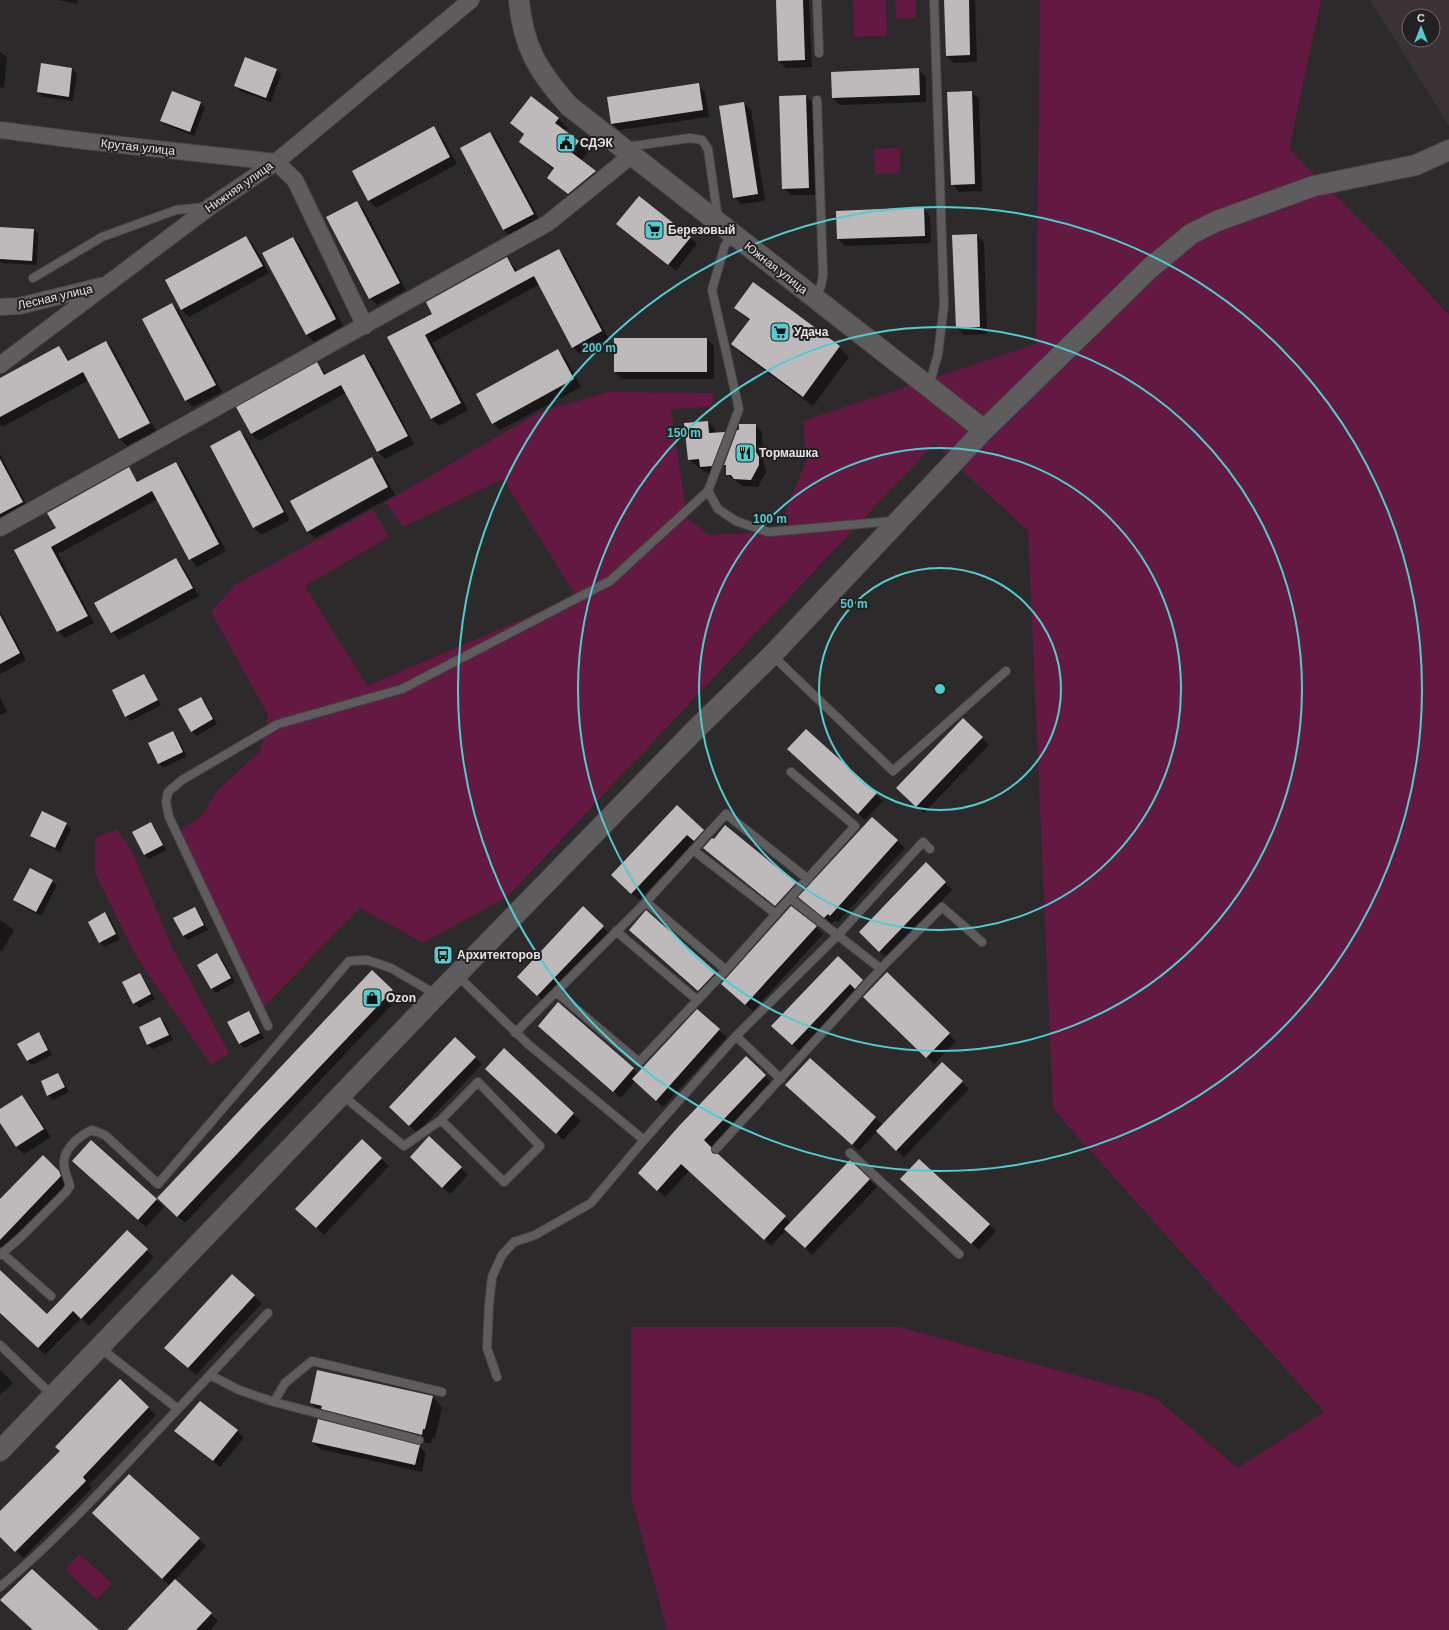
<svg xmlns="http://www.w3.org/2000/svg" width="1449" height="1630" font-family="Helvetica,sans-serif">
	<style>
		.built { fill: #3b3235; fill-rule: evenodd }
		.green { fill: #631941 }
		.shadow { fill: #0007 }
		.building { fill: #bebabb }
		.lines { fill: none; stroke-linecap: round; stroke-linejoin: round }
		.service-casing { stroke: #484546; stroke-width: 10 }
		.minor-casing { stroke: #484546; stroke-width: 18 }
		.tertiary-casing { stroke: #484546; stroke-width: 22 }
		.service { stroke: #5f5c5d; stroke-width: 8 }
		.minor { stroke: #5f5c5d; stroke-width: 16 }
		.tertiary { stroke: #5f5c5d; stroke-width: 20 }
		.ring { fill: none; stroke: #51ccd1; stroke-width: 2 }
		.labels { text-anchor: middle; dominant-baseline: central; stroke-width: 4; stroke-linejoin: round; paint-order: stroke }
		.poi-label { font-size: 12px; font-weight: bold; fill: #e5e3e3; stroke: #242122; text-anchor: start }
		.street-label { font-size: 12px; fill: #e5e3e3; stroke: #242122 }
		.centre { fill: #51ccd1; stroke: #242122; stroke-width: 2 }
		.ring-label { font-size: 12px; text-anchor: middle; font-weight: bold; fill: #51ccd1; stroke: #242122; stroke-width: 4; stroke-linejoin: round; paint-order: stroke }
	</style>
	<rect width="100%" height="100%" fill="#2d2a2b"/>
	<path class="built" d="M1370,0H1449V126ZM1409,16H1433V40H1409Z"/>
	<path class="green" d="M853,0H886L887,36L854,37Z
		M895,0H916V18L896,19Z
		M1040,0H1321L1289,149L1381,241L1449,315V1630H667L631,1496V1327H899L1154,1397L1238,1468L1324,1412L1053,1109L1028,531L934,444L507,897L423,943L360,908L262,1009L178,833L203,814L217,791L260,751L268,715L211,612L236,584L373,509L389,537L305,586L367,686L576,596L503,479L403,527L385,502L538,413L607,392L714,393L711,407L671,409L687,518L709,535L777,532L806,461L803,421L1036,344Z
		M900,148V173L875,174L874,149Z
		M117,830L131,849L171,945L229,1053L211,1065L137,958L95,873V837Z
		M79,1554L112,1583L97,1600L65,1570Z"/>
	<path class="shadow" d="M57,0H77V4Z
		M777,0H809L812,67L786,68L779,61Z
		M945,0H975L977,62L954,63L947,56Z
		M0,52L7,57L4,88L0,87Z
		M42,64L72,69L77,73L73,101L43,97L38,92Z
		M918,69L926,77V102L840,105L833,98Z
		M276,70L281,74L271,102L240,91L236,86Z
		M698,85L705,92L709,117L619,130L612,123Z
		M971,92L979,99L982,191L959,192L952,184Z
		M806,96L813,103L816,195H791L783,188Z
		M200,103L205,107L194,136L166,125L161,121Z
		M744,103L751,110L765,201L741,204L734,197Z
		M558,118L568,128L565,132L588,152L581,161L604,181L578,203L548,178L554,170L520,142L525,136L511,123Z
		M434,128L441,135L457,164L376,208L369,201L353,171Z
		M490,133L497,140L540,221L511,237L504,230L461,149Z
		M356,202L364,209L406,290L377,305L370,298Z
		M923,208L930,216L931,243L845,246L838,239Z
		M0,228L34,230L38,234L37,265L3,263L0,261Z
		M625,231L690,237L697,244L676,271Z
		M976,235L984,242L987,334L964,335L957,328Z
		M246,237L253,244L269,273L189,317L182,310L166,281Z
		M293,238L300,245L343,326L314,342L307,335Z
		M559,251L566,258L609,339L580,354L573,347L540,284L432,343L468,410L439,426L431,419L388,337L433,314L507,258L518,272Z
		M754,284L839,347L849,357L813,406L742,354L733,344L750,321L735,308Z
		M172,304L179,311L222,392L193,407L186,400Z
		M615,339H707L714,346V379H622L615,372Z
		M106,342L113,349L151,421L121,437V439L152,423L156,431L127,446L120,439L89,380L2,427L0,425V379L59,347L70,361Z
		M557,350L565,357L581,387L500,430L493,423L477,394Z
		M364,355L371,362L414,444L385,459L378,452L346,393L259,441L251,434L317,363L327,375Z
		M708,422L715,429V434L724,433L731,440L719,473L708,474L689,460Z
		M755,425L762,432L763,460L766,472L758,487L742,486L727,474V467L725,465Z
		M240,431L247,438L290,520L261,535L254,528L211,447Z
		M0,454L29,509L0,524Z
		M372,458L379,465L395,495L315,538L307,531Z
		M176,463L183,470L226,551L197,567L190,559L158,499L58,554L94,623L65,638L58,631L15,550L57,528L128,469L139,482Z
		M176,559L183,567L199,596L119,640L112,632Z
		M0,611L26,660L0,674Z
		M144,675L148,680L161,705L131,721L126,716Z
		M0,698L7,712L0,715Z
		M200,698L205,702L217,724L196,736L192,731Z
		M963,719L989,745L924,813L904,795Z
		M172,732L177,737L187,756L163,768L159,763Z
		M796,756L876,794L883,801L865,820Z
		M677,806L710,838L702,847L695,842L639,900L619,882Z
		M872,818L905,848L838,922L835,920L832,924L799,897Z
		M151,823L155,828L166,850L149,859L144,854Z
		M66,824L71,829L60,852L36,840L32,836Z
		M725,826L803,891L783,913L704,848L714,841Z
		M52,881L57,885L41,916L19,904L14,900Z
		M945,883L952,890L887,958L867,939Z
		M195,909L199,913L208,930L188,940L183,935Z
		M646,911L723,980L706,998L637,937Z
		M105,914L110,918L120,939L104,947L100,942Z
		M0,920L14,930L2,951L0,950Z
		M603,927L610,934L545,1002L518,977Z
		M816,927L823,934L753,1011L730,991Z
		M217,954L222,959L235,982L216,993L212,988Z
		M838,958L870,988L863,995L858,991L800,1052L780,1033Z
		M372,972L399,997L185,1223L165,1205Z
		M887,973L956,1041L934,1064L864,997Z
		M140,974L144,979L155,999L139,1008L134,1003Z
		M697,1010L727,1037L663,1107L635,1081L621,1098L546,1033L633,1069L638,1074Z
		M249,1012L253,1017L264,1038L244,1048L240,1044Z
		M160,1018L165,1023L173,1040L153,1049L148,1045L140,1028Z
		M38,1034L43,1038L52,1055L32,1065L27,1061Z
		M504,1050L581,1121L563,1140L494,1076Z
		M475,1057L482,1064L417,1133L397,1114Z
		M746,1057L772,1083L711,1148L717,1155L791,1223L850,1162L877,1187L812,1255L786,1230L771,1246L689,1171L665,1197L646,1180Z
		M810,1059L883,1125L962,1082L969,1089L904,1157L877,1131L859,1151L794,1092Z
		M58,1074L62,1079L69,1092L53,1100L48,1095Z
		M22,1096L29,1104L51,1137L24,1154L17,1147L0,1121V1111Z
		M362,1140L389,1166L324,1235L297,1209Z
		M91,1141L164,1207L146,1227L80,1168Z
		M43,1156L66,1179L68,1184L4,1250L0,1246V1201Z
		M418,1164L461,1168L468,1175L450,1194Z
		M909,1186L989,1224L996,1231L979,1250Z
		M127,1232L154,1257L89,1326L81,1318L45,1355L0,1312V1272L47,1316Z
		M232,1275L262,1303L196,1375L173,1355Z
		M0,1369L13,1383L0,1395Z
		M318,1371L433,1397L442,1407L435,1438H432L431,1444L332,1418L321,1413L311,1403Z
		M120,1381L156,1415L89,1485L92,1488L23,1558L0,1535V1513L61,1452Z
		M237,1431L244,1438L220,1467L183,1438Z
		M313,1442L419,1446L426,1453L422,1472L320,1449Z
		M129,1476L206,1546L175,1580L218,1621L210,1630H128L170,1586L100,1520Z"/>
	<path class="building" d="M776,0H803L805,60L778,61Z
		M944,0H969L970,55L946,56Z
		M245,57L277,69L266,98L234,86Z
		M41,63L72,68L69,97L37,92Z
		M919,68L920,95L832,98L831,72Z
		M699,83L703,110L611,124L607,97Z
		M172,91L201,102L190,132L160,121Z
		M972,91L975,184L951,185L947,92Z
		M806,95L809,188L782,189L779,96Z
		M531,96L559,118L555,123L579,141L571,152L596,171L568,194L547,178L554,168L519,142L524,134L510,123Z
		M744,102L758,194L733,198L719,106Z
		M434,126L450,157L368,201L352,171Z
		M490,132L534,214L503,230L460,148Z
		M639,196L691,237L668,265L616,224Z
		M357,201L400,283L369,299L326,217Z
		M924,207L925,236L837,239L836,211Z
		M0,227L34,229L32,261L0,259Z
		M977,234L980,327L956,328L952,235Z
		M246,236L263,266L181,310L165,280Z
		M293,237L336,319L306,335L262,253Z
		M559,249L602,331L572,348L534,276L425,335L461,403L431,419L387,337L432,314L426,302L507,257L515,272Z
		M753,282L840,346L803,397L731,344L750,319L734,308Z
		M172,303L216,385L185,401L142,319Z
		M614,338H707V372H614Z
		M106,341L150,423L119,439L83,372L0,417V378L59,346L68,361Z
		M558,349L574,379L492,424L476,394Z
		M364,354L408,436L377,452L341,385L251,434L236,407L317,362L324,375Z
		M708,421L709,433L725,432L712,466L700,467L699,459L688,460L684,423Z
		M739,424H756V452L759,457V465L751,480L734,479L731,475H726V465H724L737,430H739Z
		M240,430L284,512L253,528L210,446Z
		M372,457L388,487L307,532L290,501Z
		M0,459L23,502L0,514Z
		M176,462L219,544L189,560L152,491L51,547L88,616L57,632L14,550L56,528L47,513L129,467L137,482Z
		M176,558L193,588L111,633L94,603Z
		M0,615L20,653L0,664Z
		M144,674L158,700L125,717L112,690Z
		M201,697L213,719L191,732L178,709Z
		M963,718L983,737L916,807L896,788Z
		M806,729L877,793L858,814L787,749Z
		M173,731L183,752L158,764L148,743Z
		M677,805L704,830L694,841L687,835L631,894L611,875Z
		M42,811L67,823L55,848L30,836Z
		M872,817L898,840L830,916L828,914L824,918L798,897Z
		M151,822L163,845L144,855L132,832Z
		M725,825L796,883L775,906L703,848L712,838L714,839Z
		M926,862L946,882L879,952L859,932Z
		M30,868L53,880L36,912L13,900Z
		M583,906L604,926L537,996L517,977Z
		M791,906L817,926L745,1005L721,984Z
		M195,907L204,925L183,936L173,918Z
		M646,910L716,972L698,991L629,930Z
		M105,912L116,934L99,943L88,922Z
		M217,953L231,978L211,989L197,965Z
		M838,956L863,980L855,989L850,984L792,1045L771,1026Z
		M372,970L393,990L177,1217L157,1198Z
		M887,972L950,1033L926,1058L863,997Z
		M140,973L151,994L133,1004L122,982Z
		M558,1002L634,1068L613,1092L538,1026Z
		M697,1009L720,1029L656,1101L632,1079Z
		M249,1011L260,1033L239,1044L227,1022Z
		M160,1017L169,1035L147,1045L139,1027Z
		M39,1032L48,1050L27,1061L17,1044Z
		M455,1037L476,1057L409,1126L389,1107Z
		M504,1048L574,1113L556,1134L485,1069Z
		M746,1056L766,1075L704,1140L711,1147L712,1153L718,1154L786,1216L764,1240L681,1164L657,1191L638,1173L679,1126Z
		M810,1058L876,1117L852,1145L785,1085Z
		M942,1062L963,1081L896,1151L876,1131Z
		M58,1073L65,1087L47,1096L41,1081Z
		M22,1095L44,1129L16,1147L0,1123V1109Z
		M429,1136L462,1167L442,1188L410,1157Z
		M362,1139L382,1158L316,1228L295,1209Z
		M91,1140L157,1199L138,1220L72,1161Z
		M43,1155L59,1171L61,1176L0,1240V1199Z
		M919,1159L990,1224L971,1244L900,1179Z
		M850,1160L870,1179L805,1248L784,1229Z
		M127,1230L148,1249L81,1319L73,1311L38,1348L0,1313V1270L47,1314Z
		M232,1274L255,1295L188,1368L164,1348Z
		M317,1370L433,1396L425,1429H423L422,1435L321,1409L322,1406L310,1403Z
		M120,1379L149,1407L83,1477L86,1481L15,1552L0,1537V1511L60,1451L55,1447Z
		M200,1401L238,1430L213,1461L174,1431Z
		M318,1419L420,1445L415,1465L312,1442Z
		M129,1474L200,1538L162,1579L92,1513Z
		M32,1569L99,1630H33L0,1600Z
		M175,1579L212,1613L196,1630H127Z"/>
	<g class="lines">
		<defs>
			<path id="service" d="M817,0L819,53
				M626,147L690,138L702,140L708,149L718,219
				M33,278L102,237L176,210L206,207
				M815,297L821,286L823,275L817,100
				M929,386L938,354L944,305L934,0
				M708,491L718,509L736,521L768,532L894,521
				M772,655L893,771L1006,671
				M791,772L855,826L790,898L881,969
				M693,850L776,914
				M790,898L726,970L639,1062L556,992L646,902L726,814L808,879
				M646,902L726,970
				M616,931L697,1000
				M457,975L529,1045L644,1140L591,1203L535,1235L514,1242L502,1255L492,1277L489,1305L487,1348L497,1377
				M268,1026L169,817L166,802L168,792L182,780L278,724L402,689L610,581L708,491L739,409L712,290L725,245L734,235
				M515,1033L556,992
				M736,1036L781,1079
				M342,1095L404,1146L441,1120L504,1182L540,1146L478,1082L441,1120
				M644,1140L736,1036L838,935L923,842L930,849
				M716,1149L887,962L942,907L982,942
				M850,1153L959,1254
				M3,1254L51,1296
				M0,1255L20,1238L66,1192L70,1186C68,1179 63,1168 64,1161C65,1147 81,1135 92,1130L105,1135L158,1184L349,961L367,960L391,968L437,995
				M0,1345L52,1395
				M210,1375L239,1390L274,1402L419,1440
				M274,1402L285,1383L312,1361L442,1392
				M178,1409L268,1313
				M0,1587C65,1533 120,1470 178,1409L99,1347"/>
			<path id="minor" d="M0,130L85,141L276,162L295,180L365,326
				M0,307L19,306L101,286
				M0,365L211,206L276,162L471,0
				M0,528L548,223L632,155"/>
			<path id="tertiary" d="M519,0C523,47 538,71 569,106L984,430
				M0,1451L437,995L697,728L772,655L984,430L1149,269L1191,234L1217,221L1314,186L1416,165L1449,150"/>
		</defs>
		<use href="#service" class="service-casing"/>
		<use href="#minor" class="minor-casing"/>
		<use href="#tertiary" class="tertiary-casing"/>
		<use href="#service" class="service"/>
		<use href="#minor" class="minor"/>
		<use href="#tertiary" class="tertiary"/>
	</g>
	<g class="ring">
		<circle cx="940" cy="689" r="121"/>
		<circle cx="940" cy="689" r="241"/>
		<circle cx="940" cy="689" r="362"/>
		<circle cx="940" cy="689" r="482"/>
	</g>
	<defs>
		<symbol id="civic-square" viewBox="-11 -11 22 22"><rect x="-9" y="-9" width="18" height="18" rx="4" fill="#51ccd1" stroke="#242122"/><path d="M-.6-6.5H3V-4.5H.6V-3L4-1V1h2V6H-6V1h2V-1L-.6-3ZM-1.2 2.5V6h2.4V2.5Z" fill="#111"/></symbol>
		<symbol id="supermarket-square" viewBox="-11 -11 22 22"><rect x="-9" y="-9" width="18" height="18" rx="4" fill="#51ccd1" stroke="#242122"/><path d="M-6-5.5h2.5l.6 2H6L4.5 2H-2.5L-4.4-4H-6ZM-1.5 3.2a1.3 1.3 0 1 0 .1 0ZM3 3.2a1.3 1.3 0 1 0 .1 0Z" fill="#111"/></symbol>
		<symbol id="restaurant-square" viewBox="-11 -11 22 22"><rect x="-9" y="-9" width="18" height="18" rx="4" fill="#51ccd1" stroke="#242122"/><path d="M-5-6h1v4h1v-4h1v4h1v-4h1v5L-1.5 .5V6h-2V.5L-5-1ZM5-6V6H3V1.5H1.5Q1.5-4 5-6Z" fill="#111"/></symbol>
		<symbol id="bus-square" viewBox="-11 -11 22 22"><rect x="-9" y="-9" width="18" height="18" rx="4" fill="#51ccd1" stroke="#242122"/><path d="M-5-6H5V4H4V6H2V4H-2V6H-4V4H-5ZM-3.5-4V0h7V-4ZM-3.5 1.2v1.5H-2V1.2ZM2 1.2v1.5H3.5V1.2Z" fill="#111"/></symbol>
		<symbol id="shop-square" viewBox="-11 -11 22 22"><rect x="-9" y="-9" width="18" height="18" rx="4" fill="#51ccd1" stroke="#242122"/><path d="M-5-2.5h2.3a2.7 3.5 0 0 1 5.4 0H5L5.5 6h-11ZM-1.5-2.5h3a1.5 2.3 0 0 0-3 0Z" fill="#111"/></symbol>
	</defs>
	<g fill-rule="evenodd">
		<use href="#civic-square" x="555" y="132" width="22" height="22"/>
		<use href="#supermarket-square" x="643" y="219" width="22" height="22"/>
		<use href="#supermarket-square" x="769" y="321" width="22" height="22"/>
		<use href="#restaurant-square" x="734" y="442" width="22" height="22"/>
		<use href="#bus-square" x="432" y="944" width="22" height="22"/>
		<use href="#shop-square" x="361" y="987" width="22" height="22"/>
	</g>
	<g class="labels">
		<g class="poi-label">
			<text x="580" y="143">СДЭК</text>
			<text x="668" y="230">Березовый</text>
			<text x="794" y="332">Удача</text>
			<text x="759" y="453">Тормашка</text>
			<text x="457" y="955">Архитекторов</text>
			<text x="386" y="998">Ozon</text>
		</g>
		<g class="street-label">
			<text transform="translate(138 147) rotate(6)">Крутая улица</text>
			<text transform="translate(239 187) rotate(-35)">Нижняя улица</text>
			<text transform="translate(776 268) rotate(38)">Южная улица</text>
			<text transform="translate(55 297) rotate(-13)">Лесная улица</text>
		</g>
	</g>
	<circle cx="940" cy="689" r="6" class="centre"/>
	<g class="ring-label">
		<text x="599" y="352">200 m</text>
		<text x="684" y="437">150 m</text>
		<text x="770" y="523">100 m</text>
		<text x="854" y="608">50 m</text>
	</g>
	<g transform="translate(1421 28)"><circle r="19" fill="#242122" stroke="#716f6f"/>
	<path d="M0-3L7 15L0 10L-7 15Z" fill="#51ccd1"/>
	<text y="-6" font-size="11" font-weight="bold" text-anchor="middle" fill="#e5e3e3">С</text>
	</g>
</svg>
